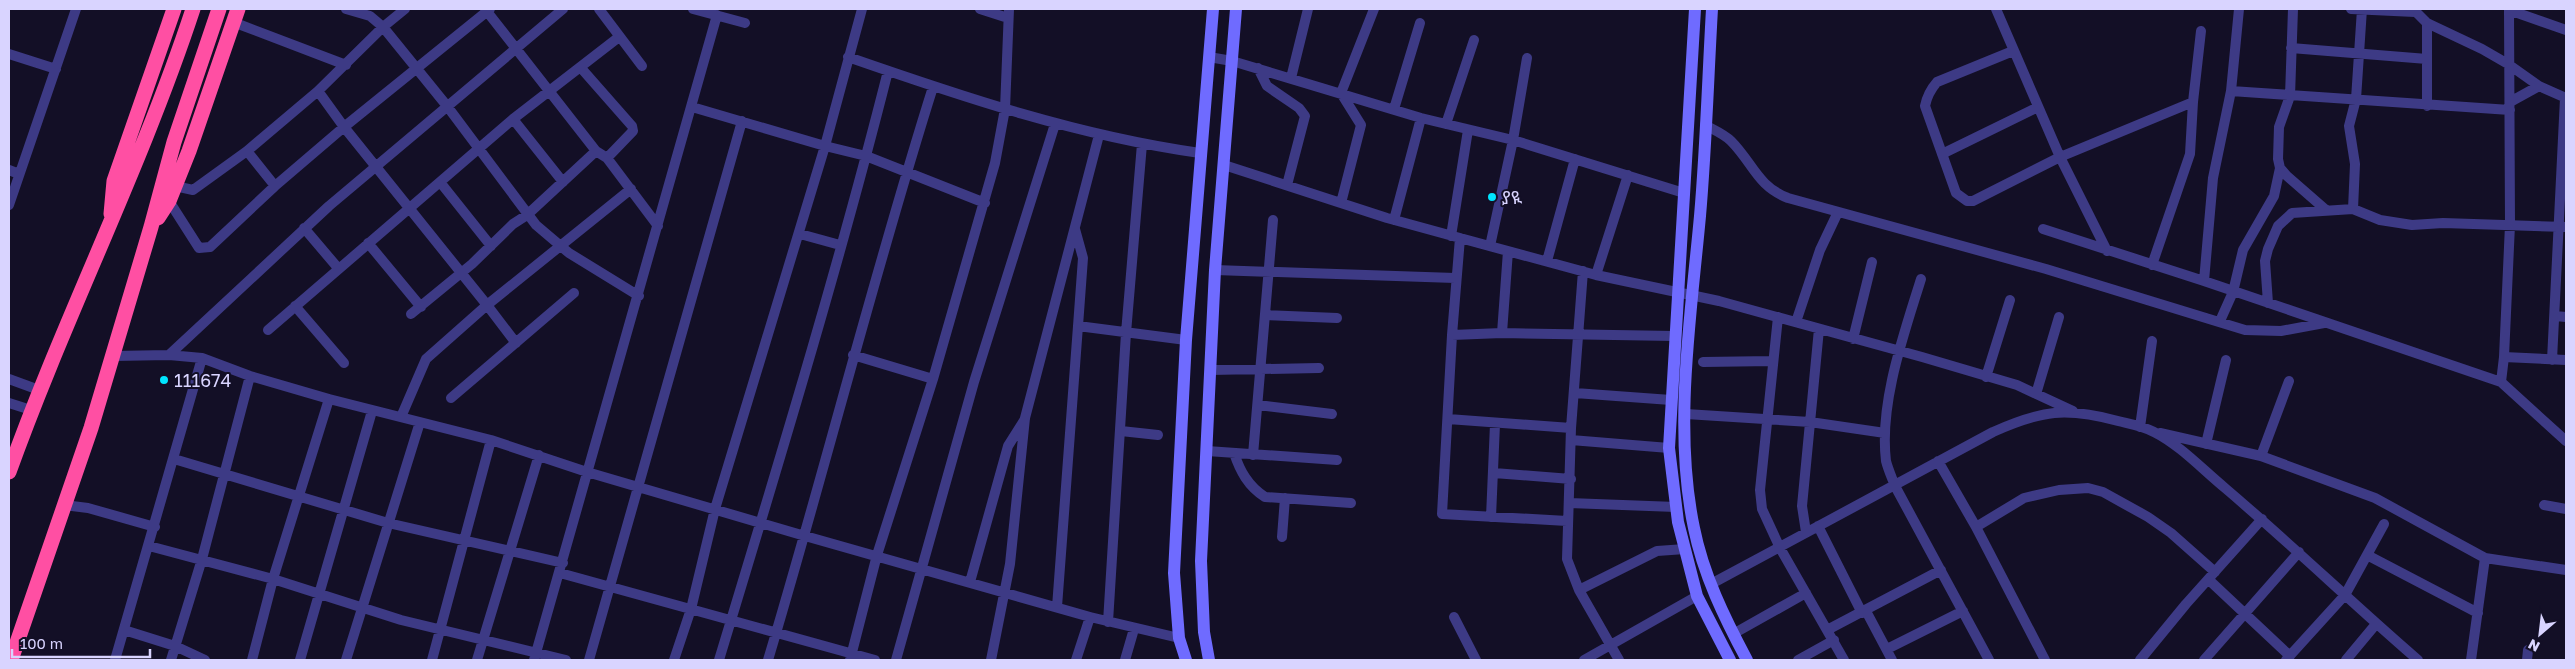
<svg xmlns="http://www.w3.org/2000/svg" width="2575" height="669" font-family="'Golos Text','Noto Sans Ethiopic',sans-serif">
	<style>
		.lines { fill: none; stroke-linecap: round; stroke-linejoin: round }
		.street { stroke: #3d3a85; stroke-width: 10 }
		.secondary { stroke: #6f6bff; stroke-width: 12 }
		.highway { stroke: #ff4fa3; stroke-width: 15 }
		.poi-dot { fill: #00e5ff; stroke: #130f26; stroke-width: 2 }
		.labels { text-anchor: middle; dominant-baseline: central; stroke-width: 4; stroke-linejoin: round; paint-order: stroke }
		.poi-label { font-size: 18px; fill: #d9d4ff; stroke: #130f26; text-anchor: start }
	</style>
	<rect width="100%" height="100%" fill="#130f26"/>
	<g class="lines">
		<path class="street" d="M346,9L370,16L383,27L447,106L536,225L569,253L639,296
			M485,9L596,151L607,158L658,226
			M599,9L642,66
			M693,9L745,23
			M862,9L825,146L866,156L985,203
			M980,9L1008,18
			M1996,9L2060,157L2107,251
			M2239,9L2231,91L2213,178L2204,281L2501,382L2566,441
			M2293,9L2290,96L2279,127L2278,159L2280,168L2287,176L2326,210
			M2351,9L2415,12
			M2413,9L2427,23L2482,49L2508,64L2539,86L2566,98
			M2509,9L2510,225L2504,357L2566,360
			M2509,10L2566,30
			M233,22L346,65
			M2291,48L2427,59
			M2013,51L1937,82C1930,90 1927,96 1925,106L1956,193L1967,201H1973L2060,157L2193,102
			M9,54L56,69
			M848,57C963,97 1079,136 1200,153
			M1209,57L1232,61L1421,118L1513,140L1684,193
			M581,68L632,126L633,131L607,158
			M1258,68L1267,86L1299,108L1305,116L1287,185
			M1291,78L1308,9
			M318,91L344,127L487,305L426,359L401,417
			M2231,91L2510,110
			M2510,102L2539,86
			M2427,106V23
			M1394,109L1420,23
			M513,119L563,182
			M1446,124L1474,40
			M1705,125C1714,130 1724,134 1731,141C1753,163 1757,186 1788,198L2046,269L2245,330L2281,331L2324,323
			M247,151L275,186
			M1942,154L2038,107
			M1224,165L1387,218L1460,238L1596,275L1719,301L1922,357L2017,385L2073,411
			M9,170L19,174
			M440,182L491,246
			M175,186L193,190L247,151L318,91L383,27L405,9
			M169,201L199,248L210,247L275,186L344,127L490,9
			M1341,203L1361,125L1341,93L1374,9
			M9,205L76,9
			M2353,209L2355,164L2349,126L2356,99L2362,9
			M1394,220L1421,118
			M304,228L338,268
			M1075,229L1083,258L1078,326
			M2043,229L2204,281
			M800,234L840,245
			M1451,236L1468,130
			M368,243L421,307
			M1490,246L1513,140L1527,58
			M1547,261L1575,159
			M2152,265L2190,154L2193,102L2201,31
			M1215,270L1455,278
			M1583,271L1571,428L1567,559L1579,590L1619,660
			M1596,275L1628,175
			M1921,279C1904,334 1879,403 1886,461C1888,469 1892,478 1895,486L1989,660
			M2268,303L2265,261L2268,249L2278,226L2292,213L2353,209L2380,220L2412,225L2443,223L2566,227
			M295,306L344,363
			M411,314L472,264L513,224L527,215L596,151
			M1266,315L1337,318
			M2555,316L2566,317
			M1778,317L1760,490L1762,509L1780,548L1844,660
			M2220,321L2233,292L2243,250L2274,196L2280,168
			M1796,322L1820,250L1838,212
			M268,330L513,119L619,37
			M1502,333L1508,251
			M1452,335L1460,238
			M1853,339L1872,262
			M516,343L487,305L631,189
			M169,355L329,206L563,9
			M853,355L933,379
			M114,356L169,355L202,358L250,376L329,399L491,440L587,472L805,536L1090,617L1179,638
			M2552,360L2565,98
			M1703,362L1773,361
			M1211,370L1319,368
			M1986,377L2010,300
			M9,379L39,390
			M2501,382L2504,357
			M1575,393L1671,400
			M2036,394L2059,317
			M451,398L574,293
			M9,403L31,410
			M1258,405L1332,414
			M1686,414L1810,422L1885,433
			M1448,419L1571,428
			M2140,427L2152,341
			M1121,431L1158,435
			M2160,433L2261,456L2375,498L2485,558L2566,570
			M1571,440L1669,448
			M2206,444L2226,360
			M1207,451L1337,460
			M1234,453C1240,471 1248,486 1265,497L1351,503
			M1253,455L1273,220
			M2261,456L2289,381
			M174,459L388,523L563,563
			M1938,461L1976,527L2045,660
			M1494,473L1571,479
			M1569,503L1676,507
			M64,505L88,508L155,527
			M2544,505L2566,509
			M1491,517L1495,424
			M1567,521L1442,514L1452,335L1502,333L1674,336
			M1818,526L1862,613
			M1976,527L2024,498L2059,490L2088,488L2103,492L2148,517L2171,533L2215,572
			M1806,532L1802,506L1819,329
			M1282,537L1285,498
			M149,546L273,579L401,620L566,660
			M2367,555L2478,613
			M560,573L875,660
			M2209,580L2290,656
			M970,582L1008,446L1025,419
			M1711,584L1993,432C2042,410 2066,407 2118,421C2130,424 2143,426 2154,432C2180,445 2203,470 2225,488C2291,544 2353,604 2418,660
			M1579,590L1657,551L1685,549
			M1057,607L1078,326L1186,340
			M1866,611L1892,660
			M1454,617L1476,660
			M1108,622L1126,333L1142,144
			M1829,629L1941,570
			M124,630L175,646L205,660
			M1733,634L1806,593
			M1887,649L1963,611
			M115,660L202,358
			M171,660L202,559L250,376
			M252,660L273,579L329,399
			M300,660L372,411
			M346,660L420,422
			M432,660L491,440
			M477,660L539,455
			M534,660L717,15
			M589,660L742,121
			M674,660L691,609L715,509L825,146L692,107
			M719,660C778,465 838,269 888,71
			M768,660C825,470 873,277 933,87
			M850,660L877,555L933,379L995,163L1005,109L1009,9
			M896,660L974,382L1055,124
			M991,660L1010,564L1025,418L1099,135
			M1076,660L1090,617
			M1125,660L1134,629
			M1584,660L1697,596
			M1798,660L1834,640
			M2140,660L2186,604L2262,519
			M2204,660L2299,552
			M2286,660L2345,595L2384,524
			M2346,660L2376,624
			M2471,660L2485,558
			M2527,660L2528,650"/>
		<path class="secondary" d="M1695,9L1669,448L1678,522L1697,596L1730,660
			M1712,9C1708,78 1706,147 1700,216C1691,315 1673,429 1694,528C1703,574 1725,619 1747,660
			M1186,660L1179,638L1174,573L1186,340L1213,9
			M1209,660L1204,632L1201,561L1215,270L1236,9"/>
		<path class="highway" d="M111,214L114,181L174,9
			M158,218L169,201L189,151L238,9
			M9,472C65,316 141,167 193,9
			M11,660L91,428L151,227L174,142L219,9"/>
	</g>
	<g class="poi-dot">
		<circle cx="1492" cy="197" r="5"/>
		<circle cx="164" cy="380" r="5"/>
	</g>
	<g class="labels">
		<g class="poi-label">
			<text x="1502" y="197">ያዪ</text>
			<text x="174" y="380">111674</text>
		</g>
	</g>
	<rect width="2575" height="669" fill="none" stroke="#d9d4ff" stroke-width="20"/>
	<g transform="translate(2540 634) rotate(208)" stroke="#130f26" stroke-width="4" paint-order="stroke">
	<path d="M0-4L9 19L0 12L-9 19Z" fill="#d9d4ff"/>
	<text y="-8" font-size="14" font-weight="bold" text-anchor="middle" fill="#d9d4ff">N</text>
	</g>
	<path d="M12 649v8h138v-8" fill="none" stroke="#d9d4ff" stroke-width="2.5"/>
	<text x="20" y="649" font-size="15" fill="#d9d4ff" stroke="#130f26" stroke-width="4" paint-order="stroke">100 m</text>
</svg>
